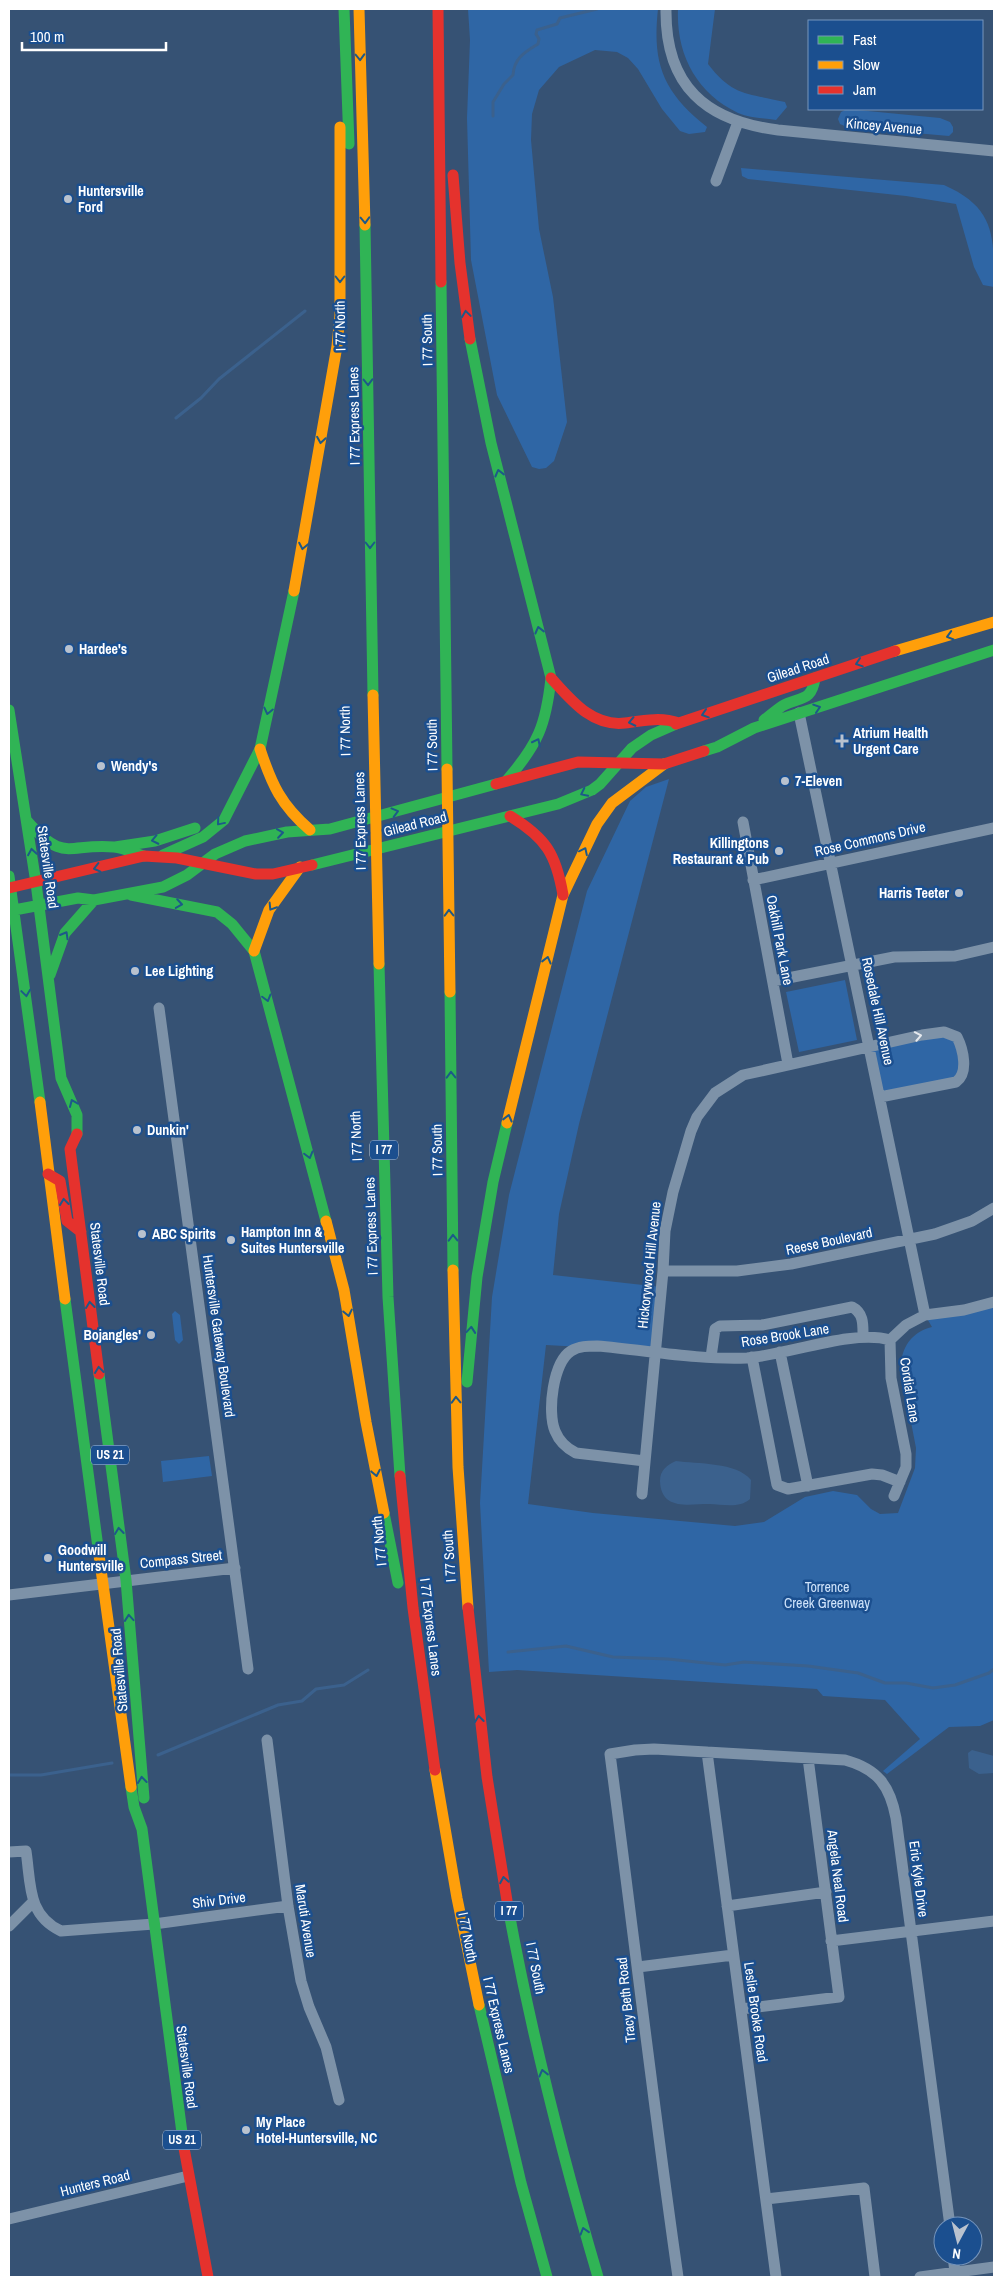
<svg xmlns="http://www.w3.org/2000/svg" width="1003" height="2286" font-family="'Archivo Narrow',sans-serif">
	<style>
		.green { fill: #2f66a5 }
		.water { fill: #3b618d }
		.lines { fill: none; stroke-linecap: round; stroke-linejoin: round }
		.stream { stroke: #3b618d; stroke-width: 3 }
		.street { stroke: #7d92a8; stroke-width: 11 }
		.fast { stroke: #30b455; stroke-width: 11 }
		.slow { stroke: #ff9f0a; stroke-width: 11 }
		.jam { stroke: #e5322d; stroke-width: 11 }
		.oneway { stroke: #1d5989 }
		.oneway2 { stroke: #e5e9ee }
		.poi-dot { fill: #b9c2ce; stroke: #1b4f8f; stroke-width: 2 }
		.labels { text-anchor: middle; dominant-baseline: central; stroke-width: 5; stroke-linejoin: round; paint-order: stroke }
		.shield { fill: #1b4f8f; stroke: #bbcadd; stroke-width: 1 }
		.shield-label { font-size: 12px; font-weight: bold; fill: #fff }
		.street-label { font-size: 14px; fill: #fff; stroke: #1b4f8f }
		.poi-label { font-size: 14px; font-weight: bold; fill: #fff; stroke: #1b4f8f; text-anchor: start }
		.park-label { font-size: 14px; fill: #cfe3fa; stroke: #1b4f8f }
	</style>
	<rect width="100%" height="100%" fill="#365274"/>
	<path class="green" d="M468,9H658C652,64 663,92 707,127L705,132L689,134L680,131L662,109L638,69L628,58L617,52L595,50L559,67L539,90L532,114L531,140L539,229L553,297L567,422L554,461L546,468L539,469L532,467L497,395L471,260L467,118L470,40Z
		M678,9H715L708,64C733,97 748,93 785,102L787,107L776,120C764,118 750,118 738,113C696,93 676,54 678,9Z
		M847,109L940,118L950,122L953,127V132L949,136L847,127L840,124L838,119L841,112Z
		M741,168L944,185C996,208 994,237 994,287L983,285L974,267L956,204L906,196L748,179L742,176Z
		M669,779L579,1124L559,1214L553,1275L661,1287L655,1351L546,1345L528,1504L593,1513L735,1526L764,1522L805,1497L833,1491L857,1495L871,1509L880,1514L898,1513L915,1468L916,1448L901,1370C900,1349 911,1332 932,1327L925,1315L994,1302V1720L980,1726L949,1727L887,1774L883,1771L920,1739L885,1700L823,1696L817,1689L517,1670L489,1672L480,1503L492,1297L509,1195L587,891L630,801L646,787Z
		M845,980L857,1040L799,1052L786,992Z
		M911,1037H957L963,1075L880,1097L870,1047Z
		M175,1311L180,1315L183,1340L179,1344L175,1340L172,1314Z
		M209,1456L212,1476L163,1482L161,1461Z"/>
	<path class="water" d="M676,1461C697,1464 737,1462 751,1480L750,1499C739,1509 722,1504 709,1504C689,1504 661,1511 660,1481C660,1470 667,1465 676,1461Z
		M972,1750L994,1756V1773L979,1774L969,1768L968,1753Z"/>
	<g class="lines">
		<path class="stream" d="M493,116V102L504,84L513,75C514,58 525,52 538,44L539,39L536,34L537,30L557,24L560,18L597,9
			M176,418L201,398L219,379L305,311
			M508,1652L566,1646L613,1657L668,1659L725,1665L744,1662L808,1666L858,1673L885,1683H906L933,1688L955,1685L989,1673L994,1669
			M158,1755L278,1705L302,1701L316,1689L344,1685L368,1670
			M9,1775H41L112,1763"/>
		<path class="street" d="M666,9C665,86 706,121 778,130L994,151
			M716,181L738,122
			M799,713L925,1315
			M743,822L788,1064
			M753,880L994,828
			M773,981L894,957L955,956L994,947
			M159,1008L248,1669
			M663,1271H737L791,1264L935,1234L972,1221L994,1208
			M780,1352L808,1486
			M711,1357L715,1329L720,1326L762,1325L852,1307C864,1313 863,1325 863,1337
			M752,1357L777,1485L788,1489L872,1474L882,1475L900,1482
			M645,1461L576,1453C566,1448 559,1441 555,1431C547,1412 553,1362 571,1351C579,1346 588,1346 597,1346C646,1350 697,1360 747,1358C788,1355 853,1329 890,1340
			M642,1494L663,1271L665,1231L673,1192L691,1131L697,1117L715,1093L743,1075L922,1035L944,1032L957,1037C963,1049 969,1073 956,1082L880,1097
			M894,1496L906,1467V1454L891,1378L890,1340L906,1325L925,1315L964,1310L994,1302
			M9,1595L235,1568
			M267,1740L288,1906L301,1981L309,2007L326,2047L339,2100
			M707,1752L776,2277
			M9,1852L26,1851C31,1884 27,1915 61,1931L154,1924L288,1906
			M727,1906L826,1892
			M9,1926L33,1902
			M831,1941L994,1921
			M638,1967L733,1955
			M741,2009L839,1997L808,1758
			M766,2199L864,2188L875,2277
			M9,2219L188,2176
			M953,2256L955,2272
			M678,2277C653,2103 633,1929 610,1754L635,1750L654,1749L845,1760C878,1769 890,1786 896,1818L950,2226
			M920,2277L994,2267"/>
		<path class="fast" d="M344,9L349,144
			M365,225L373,695
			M441,282L447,769
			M470,339L491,443L551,678C546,725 538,744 507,780
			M9,710L36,883L61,1078L77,1115V1134
			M764,720C771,715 777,709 784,705C801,697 812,701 815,678
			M704,751L717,747L754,728L994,650
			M27,821C65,864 67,843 114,847C124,848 134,853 144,856
			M115,847L155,841L195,828
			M163,855L203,837L224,820L260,749L294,591
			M312,865L558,804L592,790L600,784L632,748L651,735L676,724
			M9,876L40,1102
			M131,895L217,912L232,924L254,951L326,1221
			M9,911L78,898L94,900L163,887L187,875L215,854L245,841L287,832L330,829L496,784
			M379,964L388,1297L400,1476
			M50,975L65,933L94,900
			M450,992L453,1270
			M65,1299L99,1555
			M99,1374L126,1580L144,1798
			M467,1382L477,1277L493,1182L507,1123
			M384,1513L398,1583
			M131,1787L134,1807L142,1829L184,2148
			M508,1907C531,2033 562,2155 598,2277
			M479,2005L521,2183L547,2277"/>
		<path class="slow" d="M359,9L365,225
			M294,591L337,346L340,315V127
			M895,651L994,622
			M373,695L379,964
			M260,749C272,785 281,805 310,830
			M447,769L450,992
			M254,951L269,910L300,867
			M40,1102L65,1299
			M507,1123L563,895L597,824L612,803L664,764
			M326,1221L344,1290L366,1422L384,1513
			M453,1270L458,1467L468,1608
			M99,1555L131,1787
			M435,1770L457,1898L479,2005"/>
		<path class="jam" d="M438,9L441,282
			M453,175L460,263L470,339
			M551,678C571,700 592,727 625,723C645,721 659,716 679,723
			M676,724L895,651
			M496,784L578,762L664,764L704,751
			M510,816C546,838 556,854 563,895
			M9,888L144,856L177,858L256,874H273L312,865
			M77,1134L70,1149L99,1374
			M48,1174L60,1181L67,1221L81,1232
			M400,1476L413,1608L435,1770
			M468,1608L487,1777L508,1907
			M184,2148L208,2277"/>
	</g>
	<defs><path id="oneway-chevron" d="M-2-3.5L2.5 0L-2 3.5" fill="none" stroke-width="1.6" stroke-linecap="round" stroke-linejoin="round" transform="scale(1.25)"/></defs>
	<g class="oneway">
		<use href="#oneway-chevron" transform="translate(360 57) rotate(88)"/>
		<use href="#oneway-chevron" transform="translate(365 220) rotate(88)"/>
		<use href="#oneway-chevron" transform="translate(340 279) rotate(90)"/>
		<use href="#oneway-chevron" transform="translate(466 314) rotate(-98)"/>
		<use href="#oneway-chevron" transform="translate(368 382) rotate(89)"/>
		<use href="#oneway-chevron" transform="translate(321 440) rotate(99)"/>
		<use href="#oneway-chevron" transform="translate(499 473) rotate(-104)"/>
		<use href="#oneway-chevron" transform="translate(370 545) rotate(90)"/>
		<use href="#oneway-chevron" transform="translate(303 546) rotate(101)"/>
		<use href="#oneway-chevron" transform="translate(539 630) rotate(-104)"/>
		<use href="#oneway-chevron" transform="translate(950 636) rotate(164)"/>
		<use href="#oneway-chevron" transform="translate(859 663) rotate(162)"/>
		<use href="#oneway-chevron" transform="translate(817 708) rotate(-18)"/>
		<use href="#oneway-chevron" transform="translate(268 711) rotate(103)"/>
		<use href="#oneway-chevron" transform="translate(705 714) rotate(162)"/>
		<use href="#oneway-chevron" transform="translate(632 722) rotate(168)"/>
		<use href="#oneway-chevron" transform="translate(537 742) rotate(-63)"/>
		<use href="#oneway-chevron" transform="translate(584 793) rotate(154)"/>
		<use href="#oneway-chevron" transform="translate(395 812) rotate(-15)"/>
		<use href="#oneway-chevron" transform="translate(220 822) rotate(130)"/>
		<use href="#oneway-chevron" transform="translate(280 833) rotate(-8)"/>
		<use href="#oneway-chevron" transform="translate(155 840) rotate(168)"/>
		<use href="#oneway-chevron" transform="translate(584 851) rotate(-64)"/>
		<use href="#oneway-chevron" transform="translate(32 852) rotate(-99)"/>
		<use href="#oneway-chevron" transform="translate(97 868) rotate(166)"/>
		<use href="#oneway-chevron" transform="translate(179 904) rotate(9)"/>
		<use href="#oneway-chevron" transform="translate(272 907) rotate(122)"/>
		<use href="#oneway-chevron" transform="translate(449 913) rotate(-91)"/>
		<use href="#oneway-chevron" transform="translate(65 935) rotate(-60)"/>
		<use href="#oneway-chevron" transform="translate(547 960) rotate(-76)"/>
		<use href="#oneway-chevron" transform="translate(26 993) rotate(82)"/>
		<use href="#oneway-chevron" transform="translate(267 998) rotate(75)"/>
		<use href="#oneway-chevron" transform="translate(451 1075) rotate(-91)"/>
		<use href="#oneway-chevron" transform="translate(73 1103) rotate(-113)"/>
		<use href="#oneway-chevron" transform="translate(508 1118) rotate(-76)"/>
		<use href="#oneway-chevron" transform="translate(309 1155) rotate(75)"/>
		<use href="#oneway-chevron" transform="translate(64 1202) rotate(-97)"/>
		<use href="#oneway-chevron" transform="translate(453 1238) rotate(-91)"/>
		<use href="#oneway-chevron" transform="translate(90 1305) rotate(-97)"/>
		<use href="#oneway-chevron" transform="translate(348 1313) rotate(78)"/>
		<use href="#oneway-chevron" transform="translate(471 1330) rotate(-85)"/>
		<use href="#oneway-chevron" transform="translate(99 1370) rotate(-97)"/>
		<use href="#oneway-chevron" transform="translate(456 1400) rotate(-92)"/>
		<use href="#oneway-chevron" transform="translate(376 1473) rotate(79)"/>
		<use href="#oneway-chevron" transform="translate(119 1531) rotate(-97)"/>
		<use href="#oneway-chevron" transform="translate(129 1618) rotate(-95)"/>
		<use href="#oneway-chevron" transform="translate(479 1719) rotate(-97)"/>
		<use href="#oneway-chevron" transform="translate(142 1780) rotate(-96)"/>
		<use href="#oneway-chevron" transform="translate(504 1880) rotate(-100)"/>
		<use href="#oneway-chevron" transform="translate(543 2073) rotate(-104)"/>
		<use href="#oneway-chevron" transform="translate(584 2231) rotate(-107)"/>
	</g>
	<use class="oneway2" href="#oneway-chevron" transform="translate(918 1036) rotate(-11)"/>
	<g class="poi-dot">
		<circle cx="68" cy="199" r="5"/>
		<circle cx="69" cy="649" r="5"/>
		<path d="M839.5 733.5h5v5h5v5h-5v5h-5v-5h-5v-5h5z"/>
		<circle cx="101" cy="766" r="5"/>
		<circle cx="785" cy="781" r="5"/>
		<circle cx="779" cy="851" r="5"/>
		<circle cx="959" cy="893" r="5"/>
		<circle cx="135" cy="971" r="5"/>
		<circle cx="137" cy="1130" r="5"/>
		<circle cx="142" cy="1234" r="5"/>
		<circle cx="231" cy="1240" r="5"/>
		<circle cx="151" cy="1335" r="5"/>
		<circle cx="48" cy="1558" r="5"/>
		<circle cx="246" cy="2130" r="5"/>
	</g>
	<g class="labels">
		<g class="shield">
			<rect x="370" y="1140.5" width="28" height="19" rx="4"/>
			<rect x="91" y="1445.5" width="38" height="19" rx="4"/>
			<rect x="495" y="1901.5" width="28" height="19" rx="4"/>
			<rect x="163" y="2130.5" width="38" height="19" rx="4"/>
		</g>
		<g class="shield-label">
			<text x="384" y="1150">I 77</text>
			<text x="110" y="1455">US 21</text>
			<text x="509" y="1911">I 77</text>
			<text x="182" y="2140">US 21</text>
		</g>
		<g class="street-label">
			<text transform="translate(884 126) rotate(5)">Kincey Avenue</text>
			<text transform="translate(340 326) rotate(-91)">I 77 North</text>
			<text transform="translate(427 340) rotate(-91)">I 77 South</text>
			<text transform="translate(354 416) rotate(-91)">I 77 Express Lanes</text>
			<text transform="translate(798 668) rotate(-18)">Gilead Road</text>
			<text transform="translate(345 731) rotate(-91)">I 77 North</text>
			<text transform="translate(432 745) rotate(-91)">I 77 South</text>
			<text transform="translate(360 821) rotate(-91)">I 77 Express Lanes</text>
			<text transform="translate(415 824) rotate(-14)">Gilead Road</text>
			<text transform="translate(870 839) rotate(-13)">Rose Commons Drive</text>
			<text transform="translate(48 867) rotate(82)">Statesville Road</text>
			<text transform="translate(780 940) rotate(79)">Oakhill Park Lane</text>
			<text transform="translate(878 1011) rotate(78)">Rosedale Hill Avenue</text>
			<text transform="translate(356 1136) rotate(-92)">I 77 North</text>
			<text transform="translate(437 1150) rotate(-91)">I 77 South</text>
			<text transform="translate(371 1226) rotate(-92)">I 77 Express Lanes</text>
			<text transform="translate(829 1241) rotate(-12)">Reese Boulevard</text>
			<text transform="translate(100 1264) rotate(83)">Statesville Road</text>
			<text transform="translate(649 1265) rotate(-84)">Hickorywood Hill Avenue</text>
			<text transform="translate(785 1335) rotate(-9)">Rose Brook Lane</text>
			<text transform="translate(219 1336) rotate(82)">Huntersville Gateway Boulevard</text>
			<text transform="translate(910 1390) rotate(81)">Cordial Lane</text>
			<text transform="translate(379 1541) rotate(-96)">I 77 North</text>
			<text transform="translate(449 1556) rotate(-94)">I 77 South</text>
			<text transform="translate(181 1559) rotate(-6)">Compass Street</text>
			<text transform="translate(431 1627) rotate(83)">I 77 Express Lanes</text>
			<text transform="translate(119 1670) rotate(-95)">Statesville Road</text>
			<text transform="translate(838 1876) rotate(83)">Angela Neal Road</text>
			<text transform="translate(919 1879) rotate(83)">Eric Kyle Drive</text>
			<text transform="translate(219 1900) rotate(-7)">Shiv Drive</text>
			<text transform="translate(306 1921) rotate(81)">Maruti Avenue</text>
			<text transform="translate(468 1937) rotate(79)">I 77 North</text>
			<text transform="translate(536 1968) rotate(79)">I 77 South</text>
			<text transform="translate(626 2000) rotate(-96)">Tracy Beth Road</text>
			<text transform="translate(756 2012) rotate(82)">Leslie Brooke Road</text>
			<text transform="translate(499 2025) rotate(77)">I 77 Express Lanes</text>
			<text transform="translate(187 2067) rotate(82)">Statesville Road</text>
			<text transform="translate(95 2183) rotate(-14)">Hunters Road</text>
		</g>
		<g class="poi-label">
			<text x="78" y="191">Huntersville<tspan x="78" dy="16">Ford</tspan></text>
			<text x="79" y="649">Hardee's</text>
			<text x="853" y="733">Atrium Health<tspan x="853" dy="16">Urgent Care</tspan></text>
			<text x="111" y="766">Wendy's</text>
			<text x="795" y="781">7-Eleven</text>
			<text x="769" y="843" text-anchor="end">Killingtons<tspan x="769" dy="16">Restaurant &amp; Pub</tspan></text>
			<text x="949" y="893" text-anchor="end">Harris Teeter</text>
			<text x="145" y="971">Lee Lighting</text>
			<text x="147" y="1130">Dunkin'</text>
			<text x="241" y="1232">Hampton Inn &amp;<tspan x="241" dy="16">Suites Huntersville</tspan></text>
			<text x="152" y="1234">ABC Spirits</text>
			<text x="141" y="1335" text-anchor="end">Bojangles'</text>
			<text x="58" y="1550">Goodwill<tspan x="58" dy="16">Huntersville</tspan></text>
			<text x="256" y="2122">My Place<tspan x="256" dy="16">Hotel-Huntersville, NC</tspan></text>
		</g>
		<g class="park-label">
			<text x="827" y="1587">Torrence<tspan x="827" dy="16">Creek Greenway</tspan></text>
		</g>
	</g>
	<rect width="1003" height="2286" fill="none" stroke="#ffffff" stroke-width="20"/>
	<rect x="808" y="20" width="175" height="90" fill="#1b4f8f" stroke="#7695bc"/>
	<rect x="818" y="36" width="25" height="8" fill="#30b455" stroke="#7695bc"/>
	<text x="853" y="45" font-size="15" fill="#ffffff">Fast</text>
	<rect x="818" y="61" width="25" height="8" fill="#ff9f0a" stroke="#7695bc"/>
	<text x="853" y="70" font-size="15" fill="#ffffff">Slow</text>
	<rect x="818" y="86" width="25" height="8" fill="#e5322d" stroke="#7695bc"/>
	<text x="853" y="95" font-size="15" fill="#ffffff">Jam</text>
	<g transform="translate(958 2241) rotate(187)"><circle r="24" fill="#1b4f8f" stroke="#7695bc"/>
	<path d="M0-4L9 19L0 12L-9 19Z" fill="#b9c2ce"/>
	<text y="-8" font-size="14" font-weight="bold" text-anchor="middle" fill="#ffffff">N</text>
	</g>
	<path d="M22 42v8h144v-8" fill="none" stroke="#ffffff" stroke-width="2.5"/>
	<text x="30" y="42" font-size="15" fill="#ffffff" stroke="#1b4f8f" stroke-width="4" paint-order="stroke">100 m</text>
</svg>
